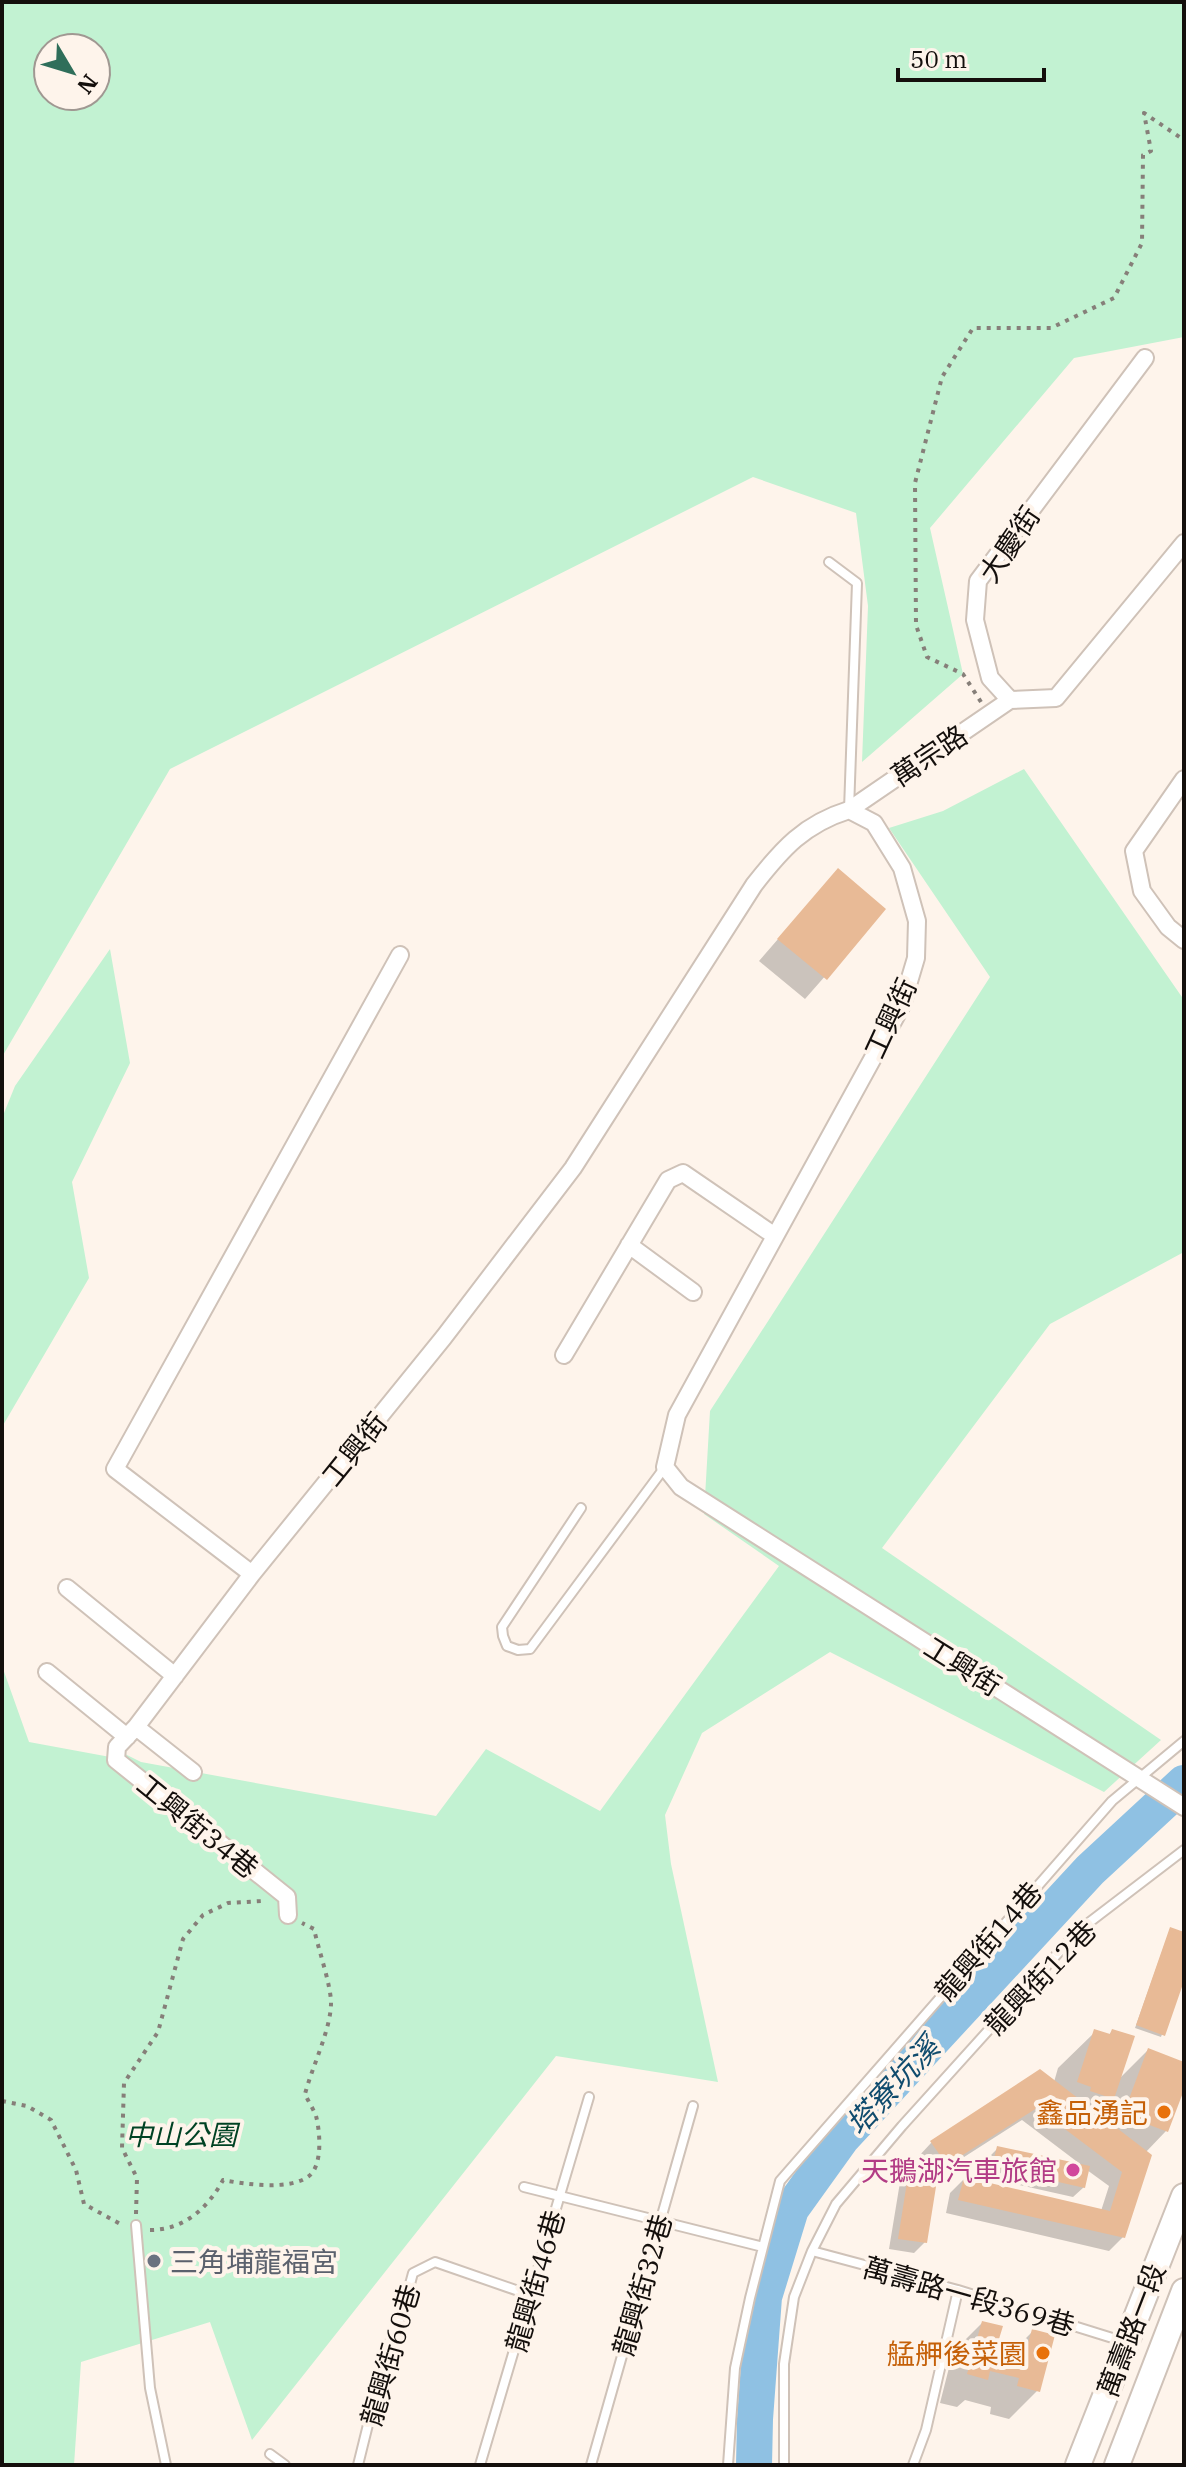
<svg xmlns="http://www.w3.org/2000/svg" width="1186" height="2467" font-family="'IBM Plex Serif','Noto Sans TC',serif">
	<style>
		.green { fill: #c2f2d2; fill-rule: evenodd }
		.shadow { fill: #0003; fill-rule: evenodd }
		.lines { fill: none; stroke-linecap: round; stroke-linejoin: round }
		.river { stroke: #8fc1e3; stroke-width: 36 }
		.building { fill: #e8ba96 }
		.service-casing { stroke: #cfc2b8; stroke-width: 12 }
		.minor-casing { stroke: #cfc2b8; stroke-width: 20 }
		.primary-casing { stroke: #cfc2b8; stroke-width: 28 }
		.path { stroke: #867f79; stroke-width: 4; stroke-dasharray: 4 6; stroke-linecap: butt }
		.service { stroke: #fff; stroke-width: 8 }
		.minor { stroke: #fff; stroke-width: 16 }
		.primary { stroke: #fff; stroke-width: 24 }
		.food-dot { fill: #e8710a; stroke: #fef4eb; stroke-width: 3 }
		.hotel-dot { fill: #d1479c; stroke: #fef4eb; stroke-width: 3 }
		.worship-dot { fill: #6b7280; stroke: #fef4eb; stroke-width: 3 }
		.labels { text-anchor: middle; dominant-baseline: central; stroke-width: 8; stroke-linejoin: round; paint-order: stroke }
		.street-label { font-size: 28px; fill: #140f0c; stroke: #fef4eb }
		.food-label { font-size: 28px; fill: #c56008; stroke: #fef4eb; text-anchor: end }
		.park-label { font-size: 28px; font-style: italic; fill: #004224; stroke: #fef4eb }
		.hotel-label { font-size: 28px; fill: #b23c85; stroke: #fef4eb; text-anchor: end }
		.worship-label { font-size: 28px; fill: #5b616d; stroke: #fef4eb; text-anchor: start }
		.water-label { font-size: 30px; font-style: italic; fill: #104c6e; stroke: #fef4eb }
	</style>
	<rect width="100%" height="100%" fill="#fef4eb"/>
	<path class="green" d="M2,2L1184,3V337L1074,358L930,528L963,674L862,762L868,606L856,513L753,477L170,769L2,1057ZM48,48H96V96H48Z
		M1024,769L1184,1000V1252L1050,1324L882,1548L1161,1740L1104,1792L830,1652L702,1733L665,1815L671,1864L718,2082L556,2056L252,2440L210,2322L81,2362L74,2465H2V1666L29,1742L121,1759L123,1753L141,1762L436,1816L486,1749L600,1811L779,1566L704,1514L710,1411L990,977L889,828L943,811Z
		M110,949L130,1063L72,1182L89,1278L2,1427V1118L15,1086Z"/>
	<path class="shadow" d="M838,870L884,909L805,999L759,961Z
		M1170,1929L1184,1934V1976L1161,2037L1135,2028Z
		M1112,2031L1118,2080L1148,2050L1184,2064V2084L1166,2131L1145,2153L1123,2237L1109,2251L946,2213L950,2193L964,2179L1101,2211L1109,2186L1087,2170L1084,2187L1073,2197L983,2177L988,2158L998,2148L1084,2167L1022,2120L936,2175L925,2242L914,2253L889,2249L901,2176L911,2165L925,2168L918,2157L931,2143L1040,2071L1054,2082L1058,2068L1095,2032L1108,2036ZM1105,2106L1100,2118L1096,2115Z
		M982,2323L997,2341L1018,2346L1032,2332L1038,2390L1009,2419L990,2414L991,2407L965,2400L957,2407L940,2403L953,2352Z"/>
	<g class="lines">
		<path class="river" d="M754,2465L755,2419L764,2297L791,2209L842,2138L1090,1870L1184,1783"/>
	</g>
	<path class="building" d="M838,868L886,909L827,980L777,939Z
		M1170,1927L1184,1932V1981L1165,2036L1136,2025Z
		M1094,2029L1110,2034L1112,2029L1135,2036L1114,2099L1090,2091L1091,2087L1077,2082Z
		M1148,2048L1184,2062V2090L1168,2132L1123,2115Z
		M1040,2069L1152,2155L1125,2238L958,2200L964,2177L1110,2211L1122,2172L1037,2108L947,2165L930,2141Z
		M997,2146L1090,2166L1085,2188L992,2167Z
		M910,2163L939,2168L927,2243L898,2239Z
		M982,2321L1003,2326L999,2339L1027,2347L1032,2329L1055,2335L1040,2392L1017,2386L1019,2378L990,2371L988,2380L967,2374Z"/>
	<g class="lines">
		<defs>
			<path id="service" d="M829,562L857,583L849,810
				M581,1508L502,1627L503,1636L507,1646L518,1650L530,1649L665,1467
				M524,2187L763,2247
				M136,2225L150,2388L166,2465
				M812,2251L958,2290L1122,2341
				M270,2454L285,2465
				M358,2465L386,2352L403,2310L413,2273L435,2262L530,2295
				M480,2465L589,2097
				M591,2465L693,2106
				M728,2465L735,2368L750,2298L780,2181L1112,1801L1184,1741
				M784,2465V2364L794,2297L812,2251L836,2204L902,2126L1078,1931L1184,1850
				M913,2465L926,2430L958,2290"/>
			<path id="minor" d="M1145,358L978,581L975,620L990,678L1010,700L1056,698L1184,543
				M1184,779L1134,851L1142,891L1168,927L1184,940
				M849,810L1010,700
				M400,955L115,1469L252,1574L444,1337L573,1168L754,885C782,849 804,824 849,810L874,823L902,868L917,921L916,958L902,1005L677,1415L665,1467L681,1487L1184,1807
				M629,1245L693,1292
				M564,1355L668,1180L683,1173L775,1236
				M252,1574L136,1727L117,1747L116,1760L287,1897L288,1915
				M67,1588L175,1676
				M47,1672L127,1737
				M136,1727L193,1772"/>
			<path id="primary" d="M1078,2465L1184,2196
				M1117,2465L1184,2291"/>
		</defs>
		<use href="#service" class="service-casing"/>
		<use href="#minor" class="minor-casing"/>
		<use href="#primary" class="primary-casing"/>
		<path class="path" d="M981,702L963,674L927,657L916,625L915,483L942,377L973,328H1051L1114,298L1142,243L1143,155L1151,151L1144,113L1184,140
			M2,2101L27,2106L51,2120L76,2170L84,2204L122,2225
			M136,2214L137,2178L122,2148L124,2083L158,2032L183,1939L203,1915L228,1903L263,1901
			M150,2230C184,2230 208,2208 223,2180C244,2184 290,2191 309,2176C323,2165 320,2131 316,2116C313,2108 308,2101 305,2094C312,2067 331,2029 331,2003C331,1985 318,1948 314,1929L302,1923"/>
		<use href="#service" class="service"/>
		<use href="#minor" class="minor"/>
		<use href="#primary" class="primary"/>
	</g>
	<g class="food-dot">
		<circle cx="1164" cy="2112" r="8"/>
		<circle cx="1043" cy="2353" r="8"/>
	</g>
	<circle class="hotel-dot" cx="1073" cy="2170" r="8"/>
	<circle class="worship-dot" cx="154" cy="2261" r="8"/>
	<g class="labels">
		<g class="street-label">
			<text transform="translate(1009 544) rotate(-56)">大慶街</text>
			<text transform="translate(929 755) rotate(-34)">萬宗路</text>
			<text transform="translate(890 1018) rotate(-65)">工興街</text>
			<text transform="translate(354 1449) rotate(-51)">工興街</text>
			<text transform="translate(963 1666) rotate(32)">工興街</text>
			<text transform="translate(198 1826) rotate(39)">工興街34巷</text>
			<text transform="translate(988 1941) rotate(-49)">龍興街14巷</text>
			<text transform="translate(1040 1977) rotate(-46)">龍興街12巷</text>
			<text transform="translate(535 2281) rotate(-74)">龍興街46巷</text>
			<text transform="translate(642 2285) rotate(-74)">龍興街32巷</text>
			<text transform="translate(969 2296) rotate(16)">萬壽路一段369巷</text>
			<text transform="translate(1131 2330) rotate(-69)">萬壽路一段</text>
			<text transform="translate(390 2355) rotate(-74)">龍興街60巷</text>
		</g>
		<g class="food-label">
			<text x="1148" y="2112">鑫品湧記</text>
			<text x="1027" y="2353">艋舺後菜園</text>
		</g>
		<g class="park-label">
			<text x="181" y="2134">中山公園</text>
		</g>
		<g class="hotel-label">
			<text x="1057" y="2170">天鵝湖汽車旅館</text>
		</g>
		<g class="worship-label">
			<text x="170" y="2261">三角埔龍福宮</text>
		</g>
		<g class="water-label">
			<text transform="translate(892 2085) rotate(-47)">塔寮坑溪</text>
		</g>
	</g>
	<rect width="1186" height="2467" fill="none" stroke="#140f0c" stroke-width="8"/>
	<g transform="translate(72 72) rotate(128)"><circle r="38" fill="#fef4eb" stroke="#a09892" stroke-width="2"/>
	<path d="M0-6L14 30L0 20L-14 30Z" fill="#2f6e5a"/>
	<text y="-12" font-size="22" font-weight="bold" text-anchor="middle" fill="#140f0c">N</text>
	</g>
	<path d="M898 68v12h146v-12" fill="none" stroke="#140f0c" stroke-width="4"/>
	<text x="910" y="68" font-size="24" fill="#140f0c" stroke="#fef4eb" stroke-width="6" paint-order="stroke">50 m</text>
</svg>
